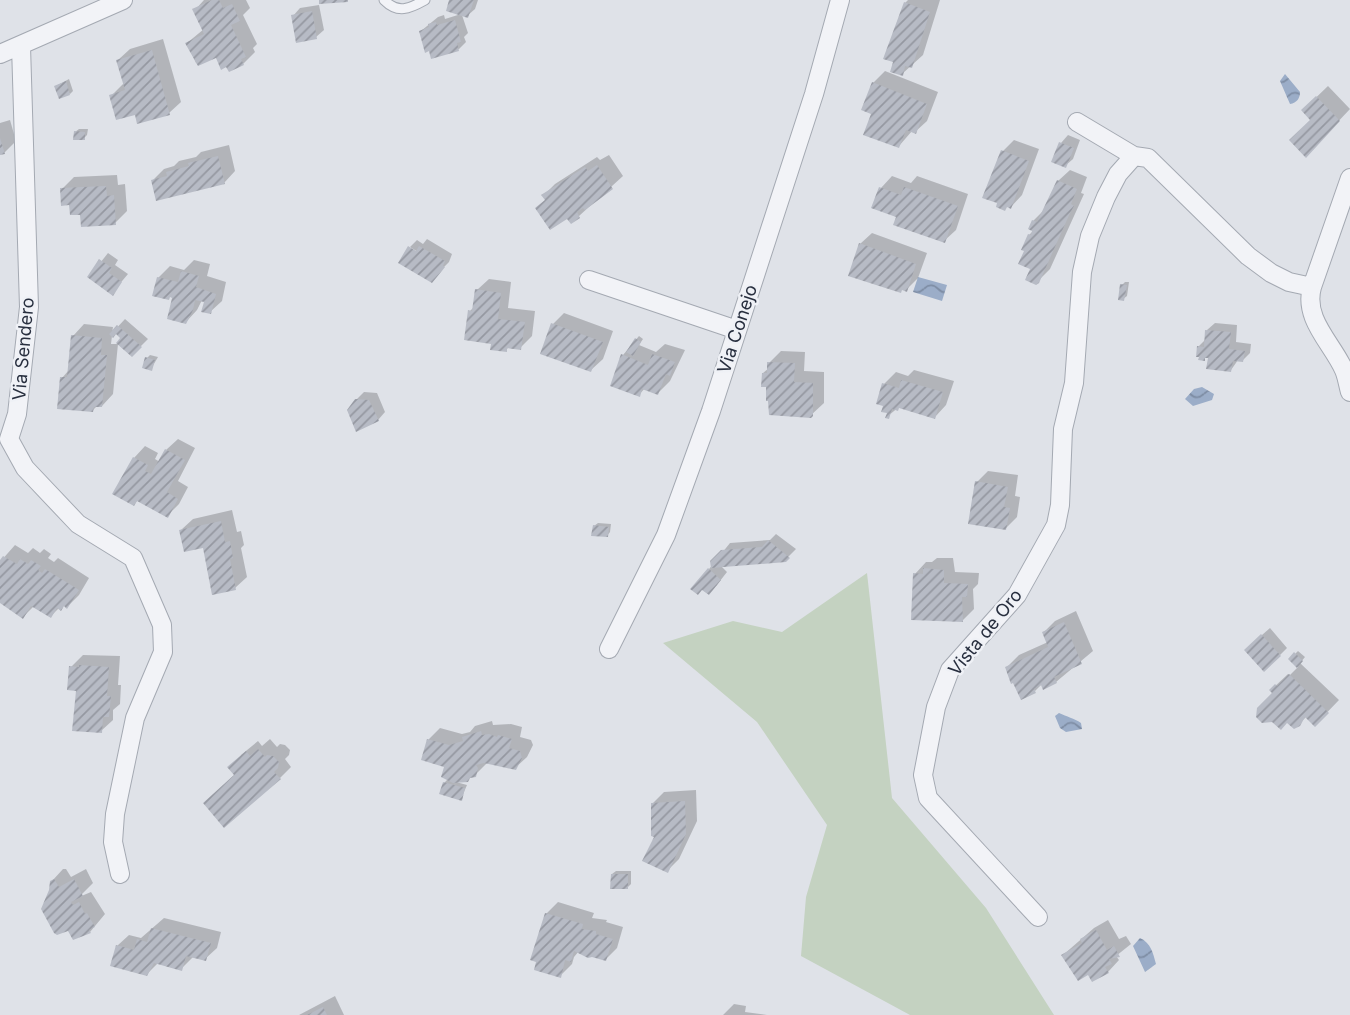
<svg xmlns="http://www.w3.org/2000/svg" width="1350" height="1015" font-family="Inter,sans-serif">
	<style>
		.green { fill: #c4d2c1 }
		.water { fill: url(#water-waves) }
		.shadow { fill: #0003 }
		.building { fill: url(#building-hatch) }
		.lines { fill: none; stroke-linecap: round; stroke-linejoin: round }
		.service-casing { stroke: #a4a9b2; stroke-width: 11 }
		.minor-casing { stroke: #a4a9b2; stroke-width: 20 }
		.service { stroke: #f2f3f7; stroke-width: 9 }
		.minor { stroke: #f2f3f7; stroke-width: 18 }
		.labels { text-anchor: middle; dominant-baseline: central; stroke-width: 5; stroke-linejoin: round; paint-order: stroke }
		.street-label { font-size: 18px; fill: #282f3f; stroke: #eff1f6 }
	</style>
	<defs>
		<pattern id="water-waves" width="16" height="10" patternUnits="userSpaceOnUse" patternTransform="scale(1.75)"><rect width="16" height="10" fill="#9badc8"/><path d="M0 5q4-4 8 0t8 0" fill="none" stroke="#7e8da4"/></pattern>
		<pattern id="building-hatch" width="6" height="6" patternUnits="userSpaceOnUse" patternTransform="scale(1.75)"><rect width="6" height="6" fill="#b7bbc5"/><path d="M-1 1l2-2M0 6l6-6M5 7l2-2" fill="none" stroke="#9598a1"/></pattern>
	</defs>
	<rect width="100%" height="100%" fill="#dfe2e8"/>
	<path class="green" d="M867,573L892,798L986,908L1054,1015H910L801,956L806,897L827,825L757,722L663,643L733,621L782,632Z"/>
	<path class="water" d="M1285,74L1300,92C1300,98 1297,103 1290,104L1280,81Z
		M918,277L947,285L942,301L913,292Z
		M1202,387L1214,394L1212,400L1193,406L1185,399L1194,389Z
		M1059,713C1067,717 1074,718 1081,723L1082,729L1066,732L1060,728L1055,716Z
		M1140,938C1151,943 1153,953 1156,964L1145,972L1133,946Z"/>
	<path class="shadow" d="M204,0H246L250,8L243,15L257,44L253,48L255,52L243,64L217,55L198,64L196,63L187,43L204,29L195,10Z
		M451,0H478L475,9L467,16L462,15L468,33L464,37L466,42L459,49L432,56L421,31L438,17L444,15L445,19L461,14Z
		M908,0H940L923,55L902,74L905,3Z
		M319,5L324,30L316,37L293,16L300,8Z
		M163,39L181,102L169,113H136L111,96L124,83L118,60L130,49Z
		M885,71L938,92L927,121L915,132L912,131L899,146L873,113V83Z
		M69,79L73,91L70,94L56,86Z
		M1328,86L1350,109L1317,144L1312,120L1303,110Z
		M10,120L16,141L5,152L0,154V123Z
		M79,129H88L87,135L84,138L75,132Z
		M1068,135L1080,140L1073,159L1065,166L1053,161L1061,143Z
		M1014,140L1039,149L1022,195L1011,207L1003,151Z
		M229,145L235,171L224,183L153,180L164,169L174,166L179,161L196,157L201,152Z
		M609,155L623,176L579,216H568L537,208L546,199L544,195L555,184L597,157L600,160Z
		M1070,170L1087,177L1081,193L1084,194L1050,269L1038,281L1032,268L1029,235L1034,230L1033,221L1045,209L1058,181Z
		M117,175L118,185L125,184L127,211L115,223L82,213L71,204L62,189L74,177Z
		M892,176L911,183L917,176L968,194L956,230L944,241L898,216L881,188Z
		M872,233L927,253L918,278L906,290L860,244Z
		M427,239L452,254L449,262L443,268L410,247L417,240L423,244Z
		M108,253L118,260L115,265L128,274L112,293L89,277Z
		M194,260L210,264L207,276L226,282L222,301L210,312L206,301L202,300L197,310L186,322L175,297L158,278L170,266L184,270Z
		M489,279L511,282L508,308L535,311L532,336L520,348L510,346L506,350L493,342L470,311L474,307L477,290Z
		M1125,282H1129L1127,296L1123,299L1122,285Z
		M564,313L613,331L603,359L591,370L553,324Z
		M125,319L148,339L132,355L123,338L116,332L112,336L111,344H118L113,394L102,406L98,405L93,410L62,378L69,370L73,336L84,324L113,327L112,333Z
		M1215,323L1237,325L1236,342L1251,344L1250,353L1243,360H1238L1231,370L1210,353L1204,359L1198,347L1206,339L1207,330Z
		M639,336L643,339L639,345L656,352L665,344L685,350L670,381L658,393L645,388L639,395L623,355Z
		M781,351L805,352L804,371L824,372V403L810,416L768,385L763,373L769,368V363Z
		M150,355L158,357L151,369L147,358Z
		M914,370L954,381L946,405L935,417L900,406L888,416L886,405L878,403L884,384L896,372L908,376Z
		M364,392L377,393L385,412L378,420L356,400Z
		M178,439L195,448L178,481L188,487L179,504L167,516L138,500L134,504V458L145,446L158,453L155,459L160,462L166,450Z
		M988,471L1018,475L1015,496L1020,497L1017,517L1006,528L977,482Z
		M232,510L237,532L241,531L244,545L241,548L247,577L235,588L204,546L181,530L193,519Z
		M598,523L611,524L610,532L607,536L594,526Z
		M776,534L796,549L785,560L720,565L727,572L716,586L693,589L730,543L770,540Z
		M15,545L28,553L33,548L40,553L44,549L51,554L48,558L54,562L58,558L89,578L79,595L67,607L64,605L59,608L51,616L34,606L23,617L0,600V562Z
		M937,558H953L955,572L979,573L978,584L973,589L974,609L962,621L915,574L926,562H932Z
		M1076,611L1093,651L1056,682L1042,684L1035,691L1007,667L1019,655L1048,642L1044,632L1055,621Z
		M1270,628L1287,648L1280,655L1254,642Z
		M1298,651L1305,657L1300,663L1339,700L1315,725L1307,716L1302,721L1271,690L1288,674L1290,675L1298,667L1290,659Z
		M83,655L120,656L118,685H121L120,704L113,710V720L101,731L77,689L71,667Z
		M492,721L493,725L511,724L522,727L520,737L531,740L533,745L527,757L515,768L487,763L475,775L456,782L467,785L461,799L444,783L447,780L446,766L428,740L440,728L462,734L470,732L475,726Z
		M270,739L277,747L280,744L285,745L290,750L289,755L285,759L291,767L280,778L236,774L241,755L258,741L262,746Z
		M696,790L697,821L679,859L667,871L657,835L653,803L664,792Z
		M63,869H66L71,877L86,869L93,883L79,897L91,892L105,914L90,932L74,938L51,891L52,881Z
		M616,871H631V884L627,888L612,874Z
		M558,902L594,913L592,918L607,920L606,922L623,927L617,948L606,959L579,951L574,957L572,964L560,976L546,914Z
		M164,918L221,932L217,948L205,959L193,957L181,969L158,963L146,975L117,946L129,935L141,938Z
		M1108,920L1119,939L1126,936L1131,944L1116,956L1119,960L1108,972L1089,973L1063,955L1094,928Z
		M335,996L344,1015H299Z
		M734,1004L746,1006L745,1012L767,1015H723Z"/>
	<path class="building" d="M212,0H219L223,8L232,4L240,21L231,25L246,57L241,59L244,65L229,72L226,67L221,70L216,58L198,66L185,43L204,34L192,9Z
		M319,0H348V2L319,4Z
		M449,0H474L468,18L446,11Z
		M904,2L930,12L912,68L905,66L903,76L890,72L893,62L883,59Z
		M312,11L317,39L296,43L291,15Z
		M455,20L461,42L457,43L459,51L431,59L429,51L425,53L419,31L429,27L428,24L436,22L437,25Z
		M152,50L170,115L137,124L135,115L116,120L109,95L125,90L116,60Z
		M66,81L70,95L59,99L54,86Z
		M872,82L927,104L916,134L906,130L899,148L863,135L871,114L861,110Z
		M1316,96L1340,121L1306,158L1289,140L1310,120L1301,110Z
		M74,131L85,132V140H73Z
		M0,138L5,154L0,155Z
		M1059,142L1074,148L1066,168L1051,162Z
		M1001,150L1029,161L1011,209L1007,207L1005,211L996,207L997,203L982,198Z
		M218,156L225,184L156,201L151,180L167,176L166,172L189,166L188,163Z
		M597,165L613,189L585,210L583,208L577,212L580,218L571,224L567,219L550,230L535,208L545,200L541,195L585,167L588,171Z
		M1057,180L1077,189L1071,204L1074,206L1070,213L1039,283L1036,285L1025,280L1030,269L1018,264L1024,251L1021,250L1028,234L1031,235L1032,231L1028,229L1032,220L1037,222Z
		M106,186L107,196L114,195L116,225L81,227L80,215H70L69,205L61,206L60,188Z
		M879,187L901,195L904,187L958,206L945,243L893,225L896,217L871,208Z
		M859,243L916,264L907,292L902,290L901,293L848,276Z
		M408,246L416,251L419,246L445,261L443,266L445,267L432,283L398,263Z
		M99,259L112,268L109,273L122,282L113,296L87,277Z
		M181,271L199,276L196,287L216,294L211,314L201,312L204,302L195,300L193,310L186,324L167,319L172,298L170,297L169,300L152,296L157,277L178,282Z
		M1120,284L1127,285L1124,301L1118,300Z
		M475,289L501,293L498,319L525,322L521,350L507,348V352L490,350L491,344L464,340L468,310L472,311Z
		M551,323L603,342L591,372L540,354Z
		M117,325L142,347L132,357L116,343L120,338L116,334L113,338L109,334Z
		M1205,330L1231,332L1229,349L1245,351L1243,362L1233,361L1231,372L1206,369L1208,358H1205V361L1198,360L1199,357H1196L1197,346L1204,347Z
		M71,335L102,338L101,355H107L102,407H94L93,412L57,409L60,377H67Z
		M635,338L641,342L633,356L626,352Z
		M621,354L648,365L652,354L675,362L670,376L666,374L658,395L642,389L640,397L610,386Z
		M145,357L155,360L152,371L142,368Z
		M767,362L795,363L794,382L813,383V416L811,418L769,415L768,401H766V387H761L762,373H767Z
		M901,380L943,392L935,419L899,408L898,411L892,409L889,419L885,418L887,413L881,412L883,406L876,404L882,383L899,388Z
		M355,399L369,400L379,421L356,432L347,410Z
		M165,449L185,460L167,492L178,499L168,518L137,501L134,506L112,494L133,457L148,465L145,471L151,474Z
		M975,481L1008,487L1004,507L1010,508L1006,530L968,524Z
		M221,521L225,542L230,541L233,558L230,559L236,590L212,595L203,548L184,552L179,530Z
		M593,525L609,527L608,537L591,536Z
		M768,540L790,558L786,562L711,568L710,561L721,550L762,547Z
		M3,556L17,564L20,559L28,564L31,560L41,566L38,570L42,573L45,569L79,590L67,609L64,606L61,611L57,608L51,618L31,606L23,619L0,603V560Z
		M708,568L721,580L709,595L702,590L698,595L690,589Z
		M923,568L944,570V583L968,584L967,597H962L963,622L911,620L913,573L923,574Z
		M1064,622L1082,664L1054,677L1057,683L1043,690L1041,685L1034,689L1036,693L1021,700L1013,683L1011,684L1005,667L1048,647L1042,632Z
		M1261,634L1281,656L1264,672L1244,650Z
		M1294,652L1303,661L1297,668L1288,659Z
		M79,665L109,667L107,696H111L109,717H103L102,733L72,731L76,691L67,690L69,666L79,667Z
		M1289,674L1329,713L1315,727L1305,717L1300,726L1294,729L1287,723L1281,730L1272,722L1262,723L1256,717L1257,708L1272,693L1269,690L1275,684L1277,686Z
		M481,731L482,735L489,734L497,737L498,735L512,739L509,748L520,751L522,758L516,770L484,763L476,765L478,768L476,777L470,778L468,782L453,783L441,777L444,767L421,760L427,739L449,745L463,741L462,737Z
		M258,749L265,757L267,755L273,756L279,762L278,768L274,772L281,779L224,828L203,803L234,775L227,767L246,751L250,756Z
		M443,782L465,788L462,801L439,794Z
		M685,801L686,834L668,873L642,861L654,837L651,836V803Z
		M611,874H628V889H610Z
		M54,879L59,887L74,879L83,896L71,902L73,905L79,902L85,914L87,913L95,927L89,930L91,933L73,940L68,931L57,935L54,933L41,909L49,890L50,881Z
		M545,913L583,924L582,929L596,931V934L613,939L606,961L592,957L588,958L574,951L571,962L565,960L561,978L534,970L536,962L530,960Z
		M151,928L211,943L206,961L186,956L182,971L154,963L147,976L110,966L116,945L134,950L137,939L147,942Z
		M1096,930L1107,950L1114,946L1120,957L1109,959L1112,964L1105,967L1109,973L1092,982L1088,975L1078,981L1061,955L1082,943L1080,939Z
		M323,1007L327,1015H307Z"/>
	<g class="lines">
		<defs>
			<path id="service" d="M384,0C398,14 409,9 425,0"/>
			<path id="minor" d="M21,46L29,307L17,414L9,439L25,468L78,524L133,558L162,625L163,652L135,718L115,814L113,842L120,874
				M0,54L123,0
				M1077,122L1134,156
				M589,280L737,330
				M1312,287C1303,319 1332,343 1344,370C1347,377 1348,385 1350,392
				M609,649L666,535L711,411L814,94L840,0
				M1038,917L928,798L923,775L936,707L950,670L1017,595L1056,525L1060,505L1063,429L1074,383L1082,272L1090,236L1106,197L1118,174L1134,156L1148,158L1248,256L1271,273L1289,282L1312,287L1350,178"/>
		</defs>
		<use href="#service" class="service-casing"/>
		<use href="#minor" class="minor-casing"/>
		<use href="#service" class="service"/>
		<use href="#minor" class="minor"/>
	</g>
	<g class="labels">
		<g class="street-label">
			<text transform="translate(737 329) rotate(-72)">Via Conejo</text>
			<text transform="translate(23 349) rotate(-85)">Via Sendero</text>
			<text transform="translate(985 632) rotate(-51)">Vista de Oro</text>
		</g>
	</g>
</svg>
